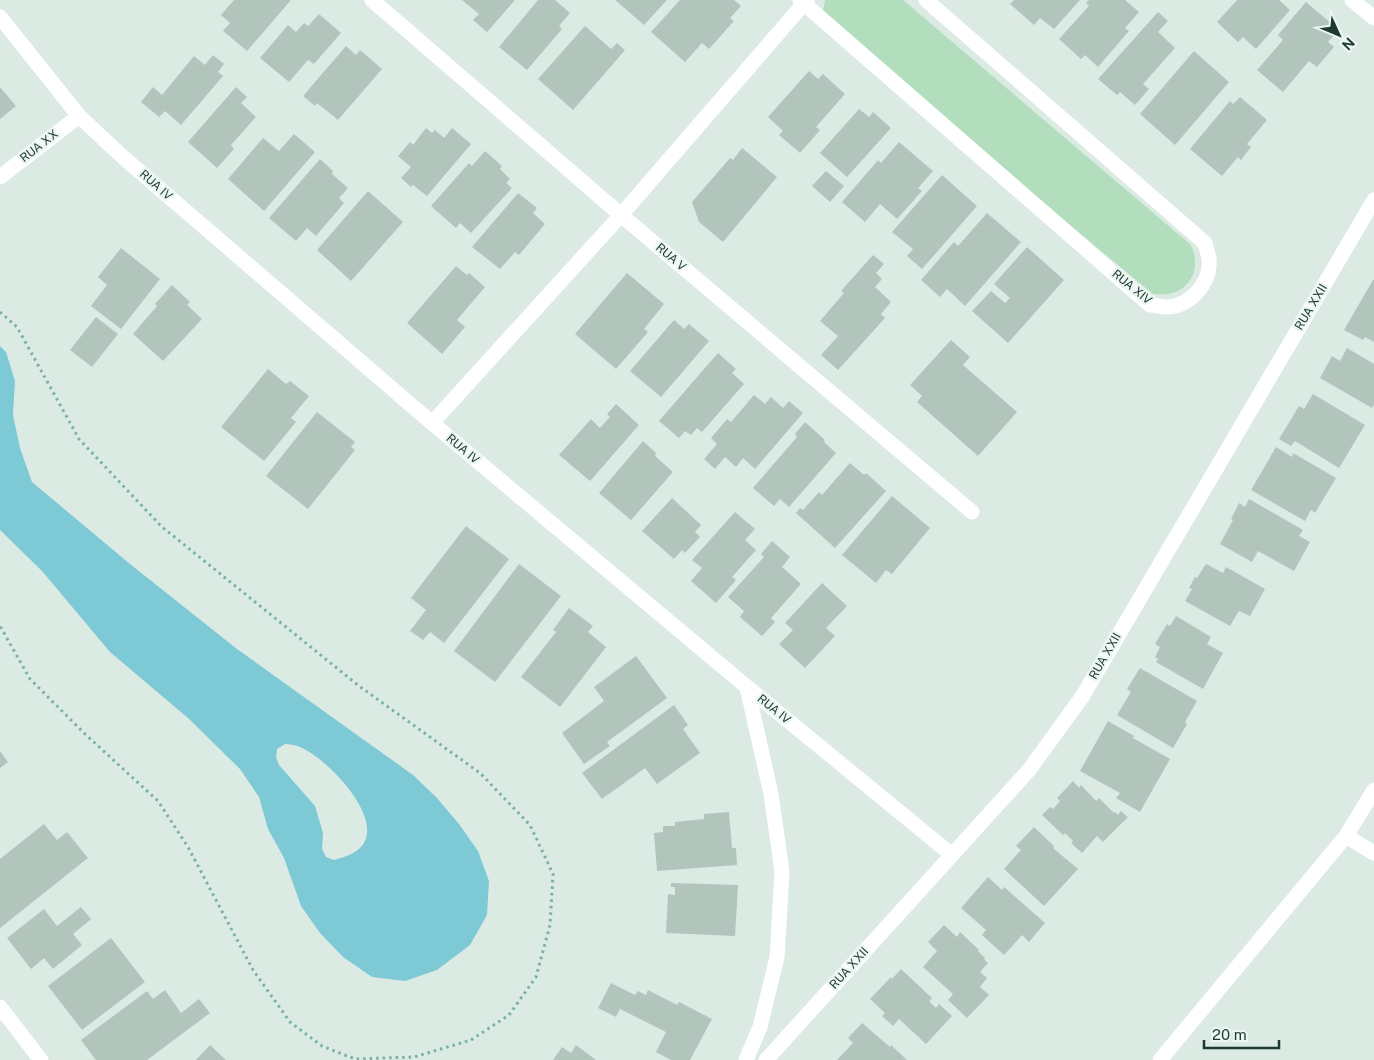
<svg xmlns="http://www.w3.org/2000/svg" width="1374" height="1060" font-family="'Public Sans',sans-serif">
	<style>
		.green { fill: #b2debe }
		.water { fill: #7ec9d6; fill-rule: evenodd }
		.building { fill: #b1c5bd }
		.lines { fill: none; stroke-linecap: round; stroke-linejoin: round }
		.path { stroke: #79b19f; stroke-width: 3; stroke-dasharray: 2.5 4; stroke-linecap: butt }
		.minor { stroke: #fff; stroke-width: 15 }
		.labels { text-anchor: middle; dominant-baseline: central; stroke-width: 5; stroke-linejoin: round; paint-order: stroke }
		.street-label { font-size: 12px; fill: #1d3a32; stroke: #ecf7f2 }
	</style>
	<rect width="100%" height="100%" fill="#dceae4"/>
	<path class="green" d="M825,0H903L1191,245C1204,275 1184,298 1153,294L827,23L823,12Z"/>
	<path class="water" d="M0,346L6,352L15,381L13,415L20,448L32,482L130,564L237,649L413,775L437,798L459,824L478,851L489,881L487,915L470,945L437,970L405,981L372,977L343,957L320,933L301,906L284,858L268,829L259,797L240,769L188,718L110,652L42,571L0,530ZM285,744C290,744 295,745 300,747C325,757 381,813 364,843C358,853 345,857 334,860L326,857L322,849L323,833L315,806L279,765L276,757L277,749Z"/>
	<path class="building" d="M234,0H291L247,51L223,31L230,23L221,15Z
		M462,0H515L487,32L473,20L479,14Z
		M538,0H555L570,13L559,26L562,29L527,70L499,47Z
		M615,0H667L644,25Z
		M680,0H734L741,6L730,18L734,21L709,49L702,43L685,62L651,32Z
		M1014,0H1080L1054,29L1040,18L1034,25L1010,4Z
		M1089,0H1125L1139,12L1125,28L1129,31L1098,67L1085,55L1081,59L1059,39L1089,6L1086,3Z
		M1237,0H1279L1290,10L1256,49L1243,37L1238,42L1217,22Z
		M1306,2L1339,30L1328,42L1334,47L1317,67L1309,61L1283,92L1257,70L1283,40L1278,35Z
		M1158,12L1168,21L1158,32L1175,48L1143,84L1149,89L1135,105L1120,92L1117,95L1098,79Z
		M319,14L341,33L314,64L308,60L289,82L260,58L288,25L296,32L304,23L308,26Z
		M585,26L611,49L617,43L625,50L573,110L538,79Z
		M346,46L356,55L360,50L382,69L338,120L317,103L315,106L303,96Z
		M1194,51L1229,82L1175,145L1140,114Z
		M213,55L224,64L218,72L223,76L181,125L165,111L159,117L141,102L153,87L162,95L194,56L205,65Z
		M809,71L818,79L823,74L845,94L816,127L820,130L800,153L779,135L783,131L768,117Z
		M0,87L16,106L0,119Z
		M236,87L247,97L241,103L256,117L231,145L234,149L217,168L188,142Z
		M1240,97L1267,120L1247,144L1251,147L1241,160L1238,157L1222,176L1190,149L1230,101L1233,104Z
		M859,109L869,117L873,112L891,128L847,177L820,153Z
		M426,128L432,133L435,130L444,138L452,128L471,144L427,196L413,185L411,187L401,178L411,167L398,156L410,142L413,145Z
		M294,134L315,152L264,211L228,179L263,138L279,151Z
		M899,142L933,171L918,188L922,191L897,219L880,204L865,222L842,202L878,160L881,163Z
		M742,148L777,177L723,242L699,222L692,202L730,158L733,160Z
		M485,151L502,166L500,169L510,179L506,183L512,188L471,233L460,223L456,228L431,206L469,163L472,166Z
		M320,159L333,171L332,174L348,188L339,198L344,203L316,236L307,228L296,241L269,218Z
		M826,171L844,186L830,202L812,186Z
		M942,175L977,206L922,269L907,256L913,249L892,232Z
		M368,191L403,222L351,281L317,250Z
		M518,193L537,208L533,213L545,224L519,255L515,252L500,269L472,247Z
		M987,213L1021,242L965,306L947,289L940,297L921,280L954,242L958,246Z
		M1027,247L1064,280L1008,343L972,311L991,291L1005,303L1010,298L994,284Z
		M121,248L160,279L121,329L91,306L107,285L98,277Z
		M873,255L884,264L876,273L882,279L875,287L891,302L881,314L885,318L838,370L821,355L838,336L820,321L844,293L841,291Z
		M456,266L467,275L469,273L485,287L457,320L465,327L442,354L407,323Z
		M627,273L664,304L644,329L648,332L616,369L575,334Z
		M1373,280H1374V342L1365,337L1363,340L1344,330Z
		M172,285L190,302L187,305L202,319L163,361L133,334L157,306L155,304Z
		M96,317L118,334L92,367L70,350Z
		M674,320L684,329L689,324L709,341L661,397L630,371Z
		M951,340L970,357L963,365L1017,412L978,456L917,402L922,396L910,385Z
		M1347,348L1374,364V405L1372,408L1320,378L1332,356L1340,361Z
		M718,353L736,369L732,373L744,384L702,432L697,428L691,435L685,431L679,438L659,421Z
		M268,369L286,384L290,381L309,396L291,418L296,422L264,461L221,427Z
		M1313,394L1365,425L1339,468L1295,441L1291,446L1279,439L1299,406L1304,409Z
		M754,395L765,404L771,397L783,408L789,401L803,413L755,469L743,458L736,467L725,457L715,469L704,459L717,444L711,438L727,419L731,422Z
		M616,404L639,425L590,481L559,455L591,419L600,428L610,417L607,414Z
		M317,412L355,442L351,447L355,450L308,509L266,476Z
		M805,422L825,440L824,442L836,453L789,507L780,499L774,506L753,488L797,437L795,434Z
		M643,441L656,453L655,456L673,472L631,520L599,493Z
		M1276,447L1292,457L1293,453L1336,478L1315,513L1311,510L1305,521L1251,490Z
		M850,463L864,475L866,473L886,491L835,548L796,513L800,508L803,510L819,492L822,495Z
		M892,496L930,528L892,574L886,570L876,583L842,555Z
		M672,498L701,525L695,532L700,537L685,553L682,550L674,559L642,531Z
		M1249,499L1303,530L1299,536L1310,542L1294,571L1258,551L1252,562L1220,544L1233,520L1231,519L1239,503L1245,507Z
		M735,512L755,529L745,540L756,550L732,577L736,580L716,603L691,581L702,568L692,560Z
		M466,526L509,559L444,643L430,632L423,640L410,631L426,610L411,598Z
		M772,541L790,557L782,567L801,584L771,618L775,622L762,636L740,617L744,611L728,597L764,557L761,554Z
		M519,564L561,596L495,682L454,651Z
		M1206,564L1223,573L1226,567L1265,589L1250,616L1239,611L1230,626L1185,601L1192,589L1189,588L1195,577L1197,578Z
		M822,583L847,606L826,628L835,636L805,668L779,644L793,630L785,623Z
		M569,608L593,626L588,632L606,647L560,707L521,677L556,632L553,630Z
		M1176,616L1211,637L1207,644L1223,653L1203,689L1156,662L1158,659L1155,657L1160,647L1155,644L1167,624L1170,626Z
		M636,656L667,698L607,742L610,746L584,764L562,733L604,701L594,687Z
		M1140,668L1197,701L1185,722L1187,724L1173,748L1117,715L1131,692L1127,689Z
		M674,705L688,725L683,729L700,753L657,784L645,768L602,799L582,773Z
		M1108,721L1134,736L1133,738L1170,759L1140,812L1116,798L1120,793L1080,771Z
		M0,751L8,762L0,768Z
		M1073,781L1079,788L1081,785L1096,801L1099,798L1114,813L1115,812L1118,815L1121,811L1128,817L1103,842L1097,836L1082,853L1071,843L1073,841L1065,833L1063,835L1042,815L1050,807L1053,809L1060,801L1057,798Z
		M729,812L732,848H736L737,865L657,871L654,833L663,832V826H675V822L704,819V814Z
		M44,824L57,840L67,832L88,858L0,928V859Z
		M1034,827L1054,846L1053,848L1078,869L1044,906L1004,869L1021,850L1016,846Z
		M988,877L1002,890L1004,887L1045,923L1029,942L1022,935L1004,955L982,935L986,930L961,908Z
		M671,883L738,885L735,936L666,933L668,894L675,895V887H671Z
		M81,907L91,919L73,934L82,945L53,969L44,958L31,969L7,938L44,909L57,926Z
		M944,925L957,937L960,932L979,950L978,951L985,958L984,959L988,963L980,972L987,978L980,987L989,995L967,1018L948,1000L953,994L923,967L937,951L928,942Z
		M111,938L145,982L82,1030L48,986Z
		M901,969L932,998L929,1001L936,1008L939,1004L952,1016L926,1044L899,1019L893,1026L882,1016L885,1013L870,999L891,977L892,979Z
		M611,983L635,995L638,991L646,995L648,990L677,1005L679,1002L712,1019L690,1060H671L656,1052L666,1032L620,1009L616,1017L598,1008Z
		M165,990L181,1013L199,999L210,1013L147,1060H96L81,1040L147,991L153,999Z
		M862,1023L890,1047L891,1045L907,1060H837L853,1043L848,1038Z
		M210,1045L226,1060H196Z
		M576,1045L596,1060H553L562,1047L571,1053Z"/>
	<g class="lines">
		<path class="path" d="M0,312L17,327L79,439L161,526L359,686L480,773L530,825L553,874L550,925L536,977L509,1015L471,1040L414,1057L355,1059L322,1046L290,1022L253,970L188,847L158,801L85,734L30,679L0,626"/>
		<path class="minor" d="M372,0L621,215L972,512
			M800,0L1150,305C1155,305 1161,307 1166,307C1190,307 1212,282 1209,258C1208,253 1206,248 1205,243L926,0
			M1352,0L1374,18
			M0,17L79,116L124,158L432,423L747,687L952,855
			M0,177L79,116
			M432,423L621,215L807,0
			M1346,836L1374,853
			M0,1007L41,1060
			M746,1060L760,1027L777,957L782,872L771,794L747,687
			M766,1060L1029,770L1082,697L1374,200
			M1160,1060L1346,836L1374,790"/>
	</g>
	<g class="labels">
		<g class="street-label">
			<text transform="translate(39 146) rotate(-38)">RUA XX</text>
			<text transform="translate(156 185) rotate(41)">RUA IV</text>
			<text transform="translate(671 257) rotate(40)">RUA V</text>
			<text transform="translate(1132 287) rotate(39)">RUA XIV</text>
			<text transform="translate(1311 307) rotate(-59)">RUA XXII</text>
			<text transform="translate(463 449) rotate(40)">RUA IV</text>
			<text transform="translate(1105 656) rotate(-60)">RUA XXII</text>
			<text transform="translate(774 709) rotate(39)">RUA IV</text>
			<text transform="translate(849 968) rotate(-48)">RUA XXII</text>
		</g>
	</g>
	<g transform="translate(1339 35) rotate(134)" stroke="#ecf7f2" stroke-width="4" paint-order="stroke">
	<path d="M0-4L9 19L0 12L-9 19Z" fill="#1d3a32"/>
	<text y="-8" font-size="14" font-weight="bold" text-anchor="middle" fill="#1d3a32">N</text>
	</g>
	<path d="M1204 1040v8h75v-8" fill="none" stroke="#1d3a32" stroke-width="2.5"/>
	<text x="1212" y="1040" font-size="15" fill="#1d3a32" stroke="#ecf7f2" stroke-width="4" paint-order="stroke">20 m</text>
</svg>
